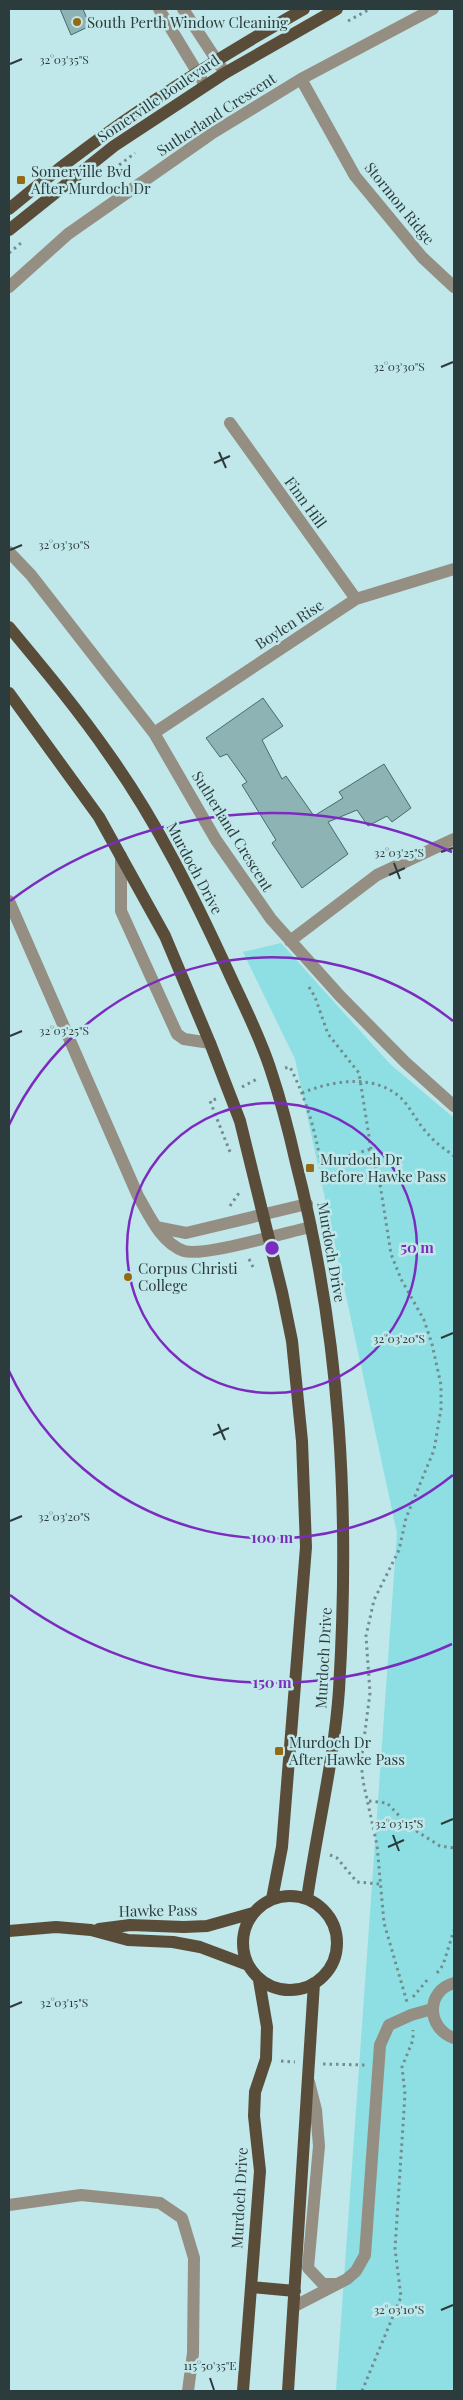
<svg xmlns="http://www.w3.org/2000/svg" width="463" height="2400" font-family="'Playfair Display',serif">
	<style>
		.green { fill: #8ddfe3 }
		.building { fill: #8eb3b5; stroke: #486b6d }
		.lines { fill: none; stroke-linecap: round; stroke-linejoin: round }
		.path { stroke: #738d8f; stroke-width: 3; stroke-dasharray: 2.5 4; stroke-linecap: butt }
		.minor { stroke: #958e83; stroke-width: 12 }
		.major { stroke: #594d3a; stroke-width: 12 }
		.ticks { fill: none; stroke: #2c3b3c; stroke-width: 2 }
		.ring { fill: none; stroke: #7b2cbf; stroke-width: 2.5 }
		.poi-dot { fill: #946a14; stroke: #c0e7e9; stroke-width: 2 }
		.labels { text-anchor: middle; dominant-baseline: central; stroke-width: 5; stroke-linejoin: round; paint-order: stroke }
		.poi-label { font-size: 15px; fill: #2c3b3c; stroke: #c0e7e9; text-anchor: start }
		.street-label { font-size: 15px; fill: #2c3b3c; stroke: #c0e7e9 }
		.ticks-label { font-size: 12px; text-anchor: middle; fill: #2c3b3c; stroke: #c0e7e9; stroke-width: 5; stroke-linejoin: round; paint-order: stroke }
		.centre { fill: #7b2cbf; stroke: #c0e7e9; stroke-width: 2.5 }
		.ring-label { font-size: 15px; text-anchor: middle; font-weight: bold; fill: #7b2cbf; stroke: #c0e7e9; stroke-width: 5; stroke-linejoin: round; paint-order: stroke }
	</style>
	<rect width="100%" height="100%" fill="#c0e7e9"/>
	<path class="green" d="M281,943L390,1064L454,1118V2391H336L397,1533L295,1059L243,952Z"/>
	<path class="building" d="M60,9H83L90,26L71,35Z
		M263,698L283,726L262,740L282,779L286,776L314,816L343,798L339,792L384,764L411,808L392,822L387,816L368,826L357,810L328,822L348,854L302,888L272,843L276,840L242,785L247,782L227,754L220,757L206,738Z"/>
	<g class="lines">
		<path class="path" d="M348,21L370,9
			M114,169L135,153
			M9,253L21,243
			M309,987L315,997L328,1034L359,1073L371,1149L380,1184L391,1254L401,1279L424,1320L432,1344L441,1385V1409L434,1450L406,1518L399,1550L374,1600L366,1636L370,1693L361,1762L363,1781L377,1845L384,1923L407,2002
			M285,1068L290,1067C306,1098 315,1130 321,1164L371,1149
			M242,1087L259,1078
			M302,1093C333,1080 377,1073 403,1100C412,1110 418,1124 428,1134C435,1143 445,1149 454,1156
			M216,1099L210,1101L230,1152
			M230,1206L241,1190
			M249,1259L253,1267
			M369,1801L387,1803L410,1827L440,1846L454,1848
			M330,1855L337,1858L357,1882L380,1884
			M437,1973L443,1965L454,1930
			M413,1997L428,1979
			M281,2061L295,2062
			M323,2064L365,2065
			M362,2391L401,2297L395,2249L405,2094L402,2067L413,2040V2030"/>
		<path class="minor" d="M159,9L205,85
			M183,9L225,73
			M301,79L355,176L422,257L454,287
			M9,287L68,234L211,134L301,79L433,9
			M230,423L356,599
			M9,552L31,575L154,733L216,840L271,919L340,996L405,1062L454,1106
			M154,733L356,599L454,569
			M121,856V911L177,1034L184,1039L210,1043
			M9,901L138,1196C149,1215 161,1243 184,1251C203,1257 287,1232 311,1227
			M290,941L377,875L454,839
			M156,1227L186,1233L307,1204
			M454,1983C425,1991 427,2029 454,2038
			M309,2082L316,2110L319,2146L308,2268L323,2284H336
			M9,2205L81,2195L160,2203L182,2218L194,2258L193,2353L188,2391
			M295,2306L347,2279L356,2271L365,2255L380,2045L389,2025L411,2015L432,2009"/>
		<path class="major" d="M9,209C100,132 201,67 304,9
			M9,230L114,146L225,73L337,9
			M9,627C44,669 79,711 110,756C157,822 194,897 228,971C243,1004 260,1036 271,1071C281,1101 289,1132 296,1163C341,1338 350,1510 339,1690C334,1761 317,1829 307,1899
			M9,693L99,817L165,936L210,1043L240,1121L282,1292L292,1341L302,1441L306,1547L282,1847L272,1899
			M243 1943a47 47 0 1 1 94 0a47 47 0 1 1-94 0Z
			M99,1929L130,1925L184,1927L207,1926L253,1913
			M9,1931L56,1927L91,1930L128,1940L173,1942L200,1947L248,1965
			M251,2287L295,2291
			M243,2391L260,2171L254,2116L255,2092L266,2059L267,2027L259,1980
			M288,2391L314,1983"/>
	</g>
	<path class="ticks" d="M10,64L22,59M441,367L453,362M219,452L226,468M214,463L230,456M10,550L22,545M441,852L453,848M394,863L400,879M389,875L405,868M10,1036L22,1031M441,1338L453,1333M218,1424L225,1440M213,1435L229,1428M10,1521L22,1516M441,1824L453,1819M393,1835L399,1851M388,1847L404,1840M10,2007L22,2002M441,2310L453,2305M210,2378L214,2390"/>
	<g class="ring">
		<circle cx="272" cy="1248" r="145"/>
		<path d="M453 1475A290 290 0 0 1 9 1371M9 1125A290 290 0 0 1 453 1021"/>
		<path d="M452 1644A435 435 0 0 1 10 1595M10 901A435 435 0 0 1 452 852"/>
	</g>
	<g class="poi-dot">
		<circle cx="77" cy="22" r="5"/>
		<rect x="16" y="175" width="10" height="10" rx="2.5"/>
		<rect x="305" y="1163" width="10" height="10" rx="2.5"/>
		<circle cx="128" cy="1277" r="5"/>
		<rect x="274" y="1746" width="10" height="10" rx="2.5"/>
	</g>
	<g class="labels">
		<g class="poi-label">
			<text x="87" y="22">South Perth Window Cleaning</text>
			<text x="31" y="171">Somerville Bvd<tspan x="31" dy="17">After Murdoch Dr</tspan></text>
			<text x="320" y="1159">Murdoch Dr<tspan x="320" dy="17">Before Hawke Pass</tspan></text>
			<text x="138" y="1268">Corpus Christi<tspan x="138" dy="17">College</tspan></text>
			<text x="289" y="1742">Murdoch Dr<tspan x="289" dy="17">After Hawke Pass</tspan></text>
		</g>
		<g class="street-label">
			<text transform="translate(158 98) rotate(-34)">Somerville Boulevard</text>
			<text transform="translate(216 114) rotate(-33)">Sutherland Crescent</text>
			<text transform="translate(400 203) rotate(51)">Stormon Ridge</text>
			<text transform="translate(306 502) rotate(54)">Finn Hill</text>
			<text transform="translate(289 624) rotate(-33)">Boylen Rise</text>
			<text transform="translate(233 831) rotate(58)">Sutherland Crescent</text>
			<text transform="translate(195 868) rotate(62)">Murdoch Drive</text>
			<text transform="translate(332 1252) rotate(80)">Murdoch Drive</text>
			<text transform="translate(323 1658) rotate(-87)">Murdoch Drive</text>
			<text transform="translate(158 1910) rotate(-1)">Hawke Pass</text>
			<text transform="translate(239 2198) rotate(-87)">Murdoch Drive</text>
		</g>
	</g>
	<g class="ticks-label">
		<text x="64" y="64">32°03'35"S</text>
		<text x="399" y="371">32°03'30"S</text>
		<text x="64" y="549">32°03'30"S</text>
		<text x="399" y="857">32°03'25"S</text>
		<text x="64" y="1035">32°03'25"S</text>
		<text x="399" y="1343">32°03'20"S</text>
		<text x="64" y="1521">32°03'20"S</text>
		<text x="399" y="1828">32°03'15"S</text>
		<text x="64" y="2007">32°03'15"S</text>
		<text x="399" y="2314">32°03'10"S</text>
		<text x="210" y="2370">115°50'35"E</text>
	</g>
	<circle cx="272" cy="1248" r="8" class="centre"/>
	<g class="ring-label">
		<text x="417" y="1253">50 m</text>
		<text x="272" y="1543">100 m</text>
		<text x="272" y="1688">150 m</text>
	</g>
	<rect width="463" height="2400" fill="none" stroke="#2c3b3c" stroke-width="20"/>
</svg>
